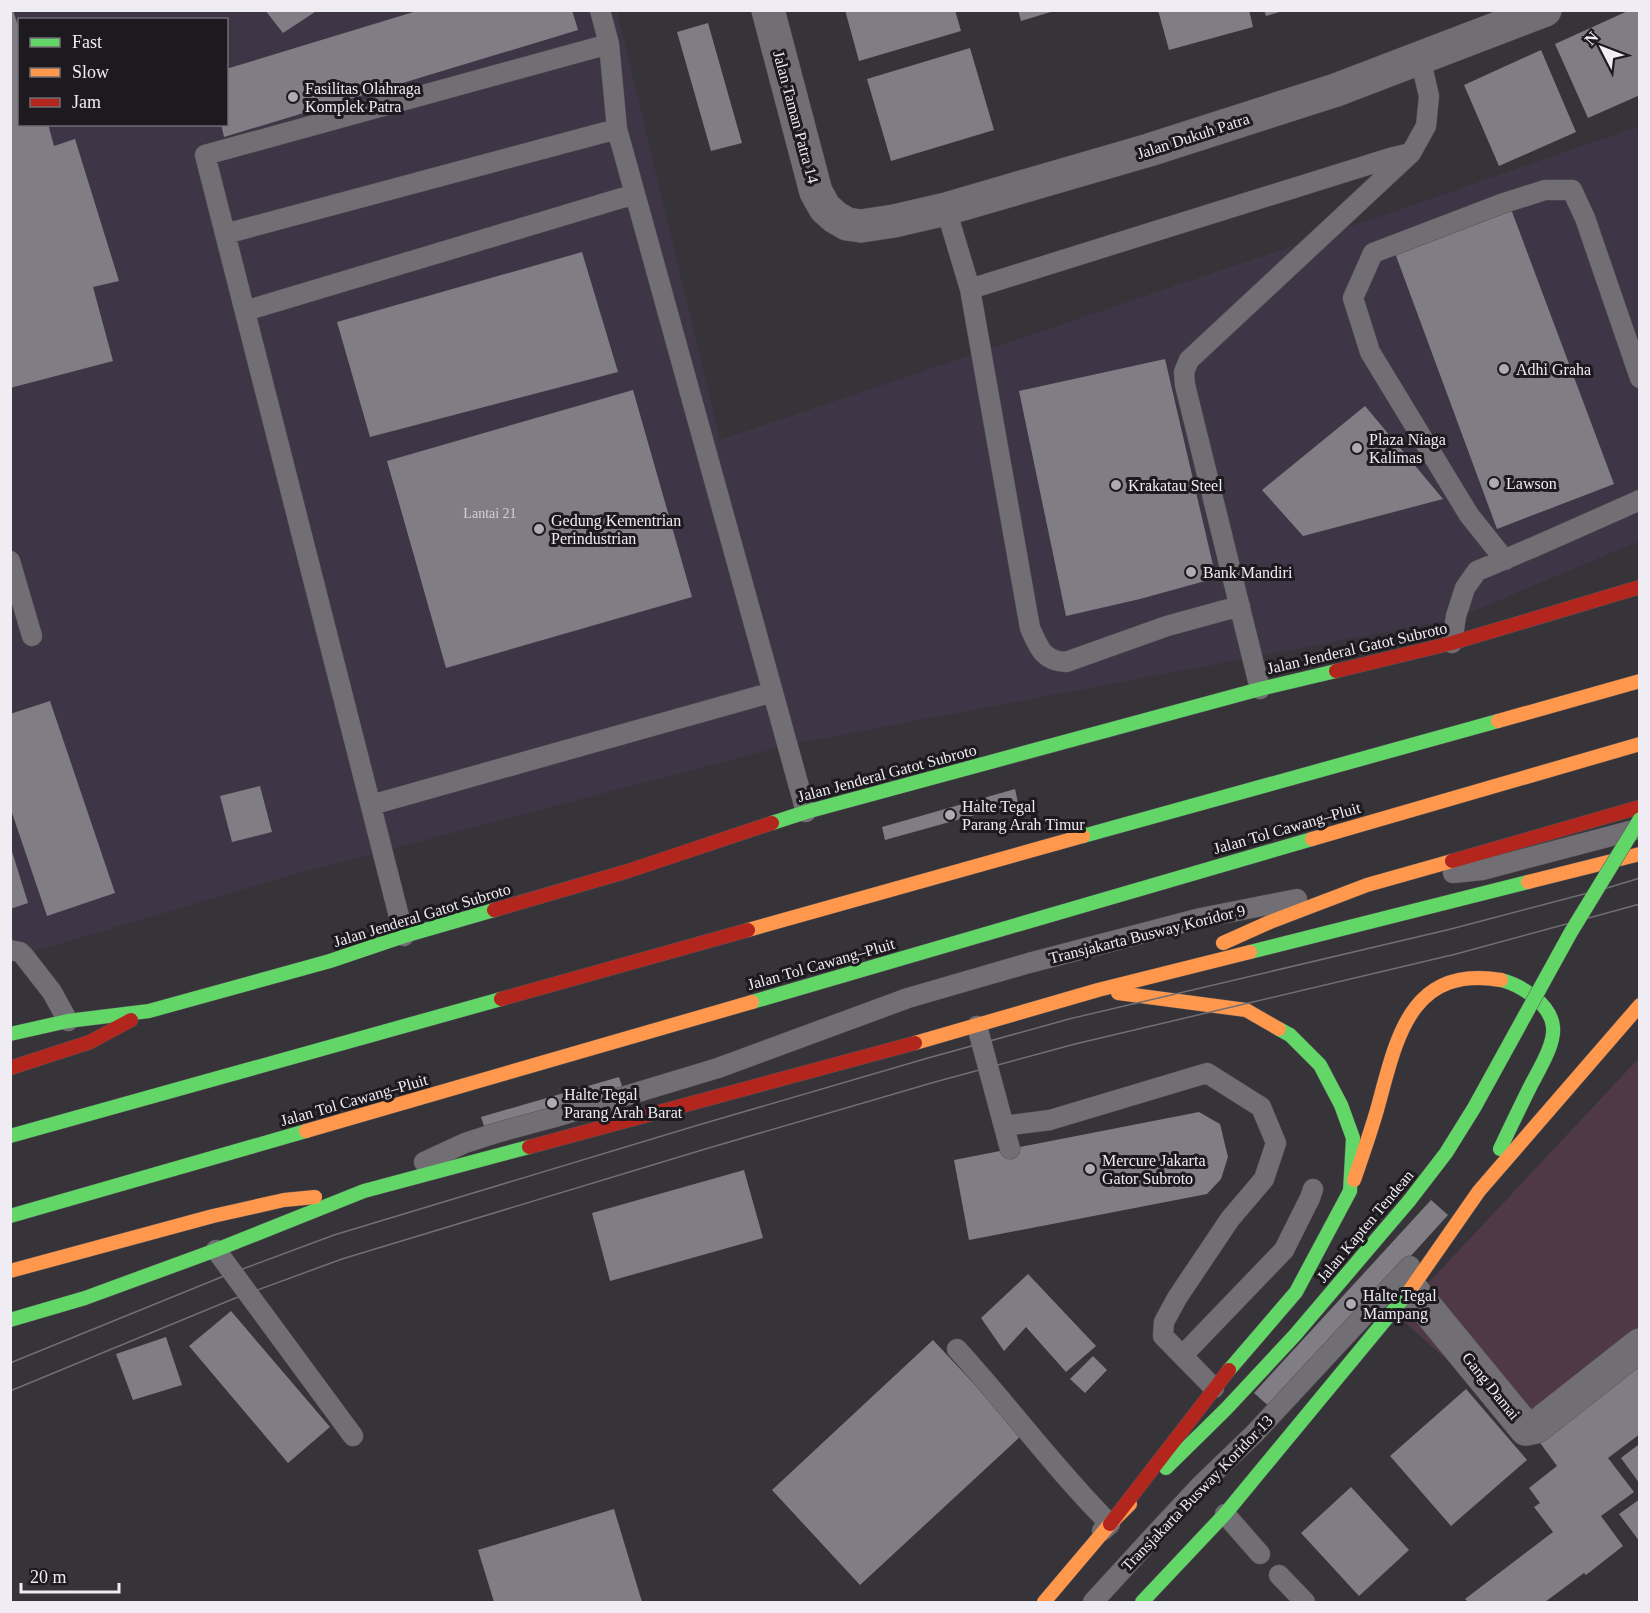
<svg xmlns="http://www.w3.org/2000/svg" width="1650" height="1613" font-family="Georgia,serif">
	<style>
		.built { fill: #3e3646; fill-rule: evenodd }
		.green { fill: #503947 }
		.building { fill: #807e84 }
		.lines { fill: none; stroke-linecap: round; stroke-linejoin: round }
		.lane-casing { stroke: #545257; stroke-width: 21 }
		.street-casing { stroke: #545257; stroke-width: 34 }
		.fast-casing { stroke: #545257; stroke-width: 15 }
		.slow-casing { stroke: #545257; stroke-width: 15 }
		.jam-casing { stroke: #545257; stroke-width: 15 }
		.lane { stroke: #726f74; stroke-width: 20 }
		.street { stroke: #726f74; stroke-width: 33 }
		.fast { stroke: #63d668; stroke-width: 14 }
		.slow { stroke: #ff974d; stroke-width: 14 }
		.jam { stroke: #b3261e; stroke-width: 14 }
		.tram { stroke: #726f74; stroke-width: 1.5 }
		.fast-bridge-casing { stroke: #545257; stroke-width: 15; stroke-linecap: butt }
		.fast-bridge { stroke: #63d668; stroke-width: 14 }
		.poi-dot { fill: #aeabb2; stroke: #1c191f; stroke-width: 2 }
		.labels { text-anchor: middle; dominant-baseline: central; stroke-width: 6; stroke-linejoin: round; paint-order: stroke }
		.number-label { font-size: 14px; fill: #d3d0d7 }
		.poi-label { font-size: 16px; fill: #efecf3; stroke: #1c191f; text-anchor: start }
		.street-label { font-size: 16px; fill: #efecf3; stroke: #1c191f }
	</style>
	<rect width="100%" height="100%" fill="#363339"/>
	<path class="built" d="M11,11H617L720,440L1396,211L1639,126V541L1455,619L788,745L299,873L11,958ZM20,20H226V124H20Z"/>
	<path class="green" d="M1639,1058V1350L1525,1430L1401,1319L1418,1294Z"/>
	<path class="building" d="M10,10H13L20,32V124H48L54,146L75,139L119,281L93,287L113,361L10,388Z
		M265,10H318L283,33Z
		M420,10H572L578,30L224,137L221,124H226V69Z
		M845,10H955L961,31L859,61Z
		M1018,10H1054V11L1021,21Z
		M1158,10H1249L1253,27L1169,50Z
		M1264,10H1283V11L1266,16Z
		M1630,10H1640V95L1588,118L1555,44Z
		M708,23L742,143L711,151L677,32Z
		M970,48L994,130L891,161L867,79Z
		M1541,50L1576,132L1499,166L1464,85Z
		M1511,209L1614,484L1497,529L1395,253Z
		M582,252L618,372L370,437L337,322Z
		M1165,359L1216,578L1140,599L1066,616L1019,391Z
		M633,390L692,597L446,668L387,461Z
		M1365,406L1443,499L1303,536L1262,490Z
		M50,701L115,893L47,916L10,807V714Z
		M260,786L272,832L232,842L220,796Z
		M1015,789L1018,803L885,840L882,827Z
		M10,845L28,903L10,909Z
		M619,1077L623,1089L485,1129L481,1117Z
		M1199,1112L1220,1124L1228,1157L1221,1179L1207,1194L969,1240L954,1160Z
		M744,1170L763,1238L610,1281L592,1213Z
		M1431,1200L1448,1215L1272,1409L1254,1393Z
		M1028,1274L1096,1346L1066,1372L1026,1327L1004,1351L981,1318Z
		M231,1311L330,1427L288,1463L189,1346Z
		M166,1337L182,1385L133,1400L116,1354Z
		M933,1340L1022,1435L860,1585L772,1490Z
		M1093,1356L1107,1370L1085,1393L1070,1379Z
		M1640,1363V1434L1608,1458L1634,1492L1601,1516L1623,1546L1586,1575L1584,1573L1545,1602H1468L1465,1599L1553,1532L1534,1507L1540,1503L1529,1488L1557,1466L1538,1440Z
		M1466,1389L1527,1460L1451,1526L1390,1456Z
		M1638,1445L1640,1448V1484L1621,1458Z
		M1351,1487L1409,1550L1359,1596L1301,1533Z
		M1640,1499V1542L1619,1514Z
		M614,1509L642,1602H494L478,1550Z"/>
	<g class="lines">
		<defs>
			<path id="lane" d="M600,10L609,44L617,129L806,812
				M1411,153L1426,126L1429,96L1420,58
				M946,209L970,289
				M225,234L617,129
				M245,311L635,194
				M1505,560L1469,515L1370,352L1353,298L1373,253L1501,204L1545,190H1572L1585,218L1640,378
				M10,561L32,636
				M1240,606L1167,626L1066,662C1043,661 1039,648 1030,628L970,289L1390,158L1411,153L1189,360L1184,372L1185,385L1260,689
				M1452,643L1456,616L1465,588L1477,571L1534,547L1640,500
				M371,805L773,692
				M1453,873L1482,870L1634,830
				M404,936L205,155L609,44
				M10,950L20,952L24,956L52,992L68,1021
				M977,1026L1010,1149
				M1004,1126L1050,1120L1207,1073L1261,1107L1276,1143L1264,1179L1230,1219L1177,1298L1164,1322L1163,1336L1214,1388
				M424,1162L465,1143L496,1133L562,1115L718,1068L908,998L1029,963L1201,918L1297,899
				M216,1250L353,1436
				M957,1349C1009,1406 1055,1469 1110,1524L1102,1531
				M1183,1355L1284,1250L1310,1198L1313,1189
				M1225,1514L1260,1554
				M1279,1575L1305,1602
				M1093,1602L1158,1531L1201,1485L1255,1433L1410,1266"/>
			<path id="street" d="M768,10L816,192L825,208L835,217L847,224L861,226L894,221L946,209L1149,150L1336,90L1545,10
				M1411,1289L1526,1429L1536,1427L1640,1345"/>
			<path id="fast" d="M772,823L806,812L1260,689L1336,671
				M1083,836L1498,721
				M1250,952L1528,882
				M752,1002L1312,839
				M10,1034L68,1021L149,1011L330,961L404,936L494,910
				M10,1136L501,999
				M1500,1149C1510,1128 1520,1107 1530,1087C1538,1071 1555,1045 1553,1027C1551,1004 1521,985 1501,980
				M10,1216L306,1131
				M10,1320L85,1298L216,1250L364,1191L529,1147
				M1229,1370L1296,1292L1350,1191L1353,1138L1341,1105L1320,1065L1290,1035L1279,1029
				M1166,1468L1226,1409L1295,1335L1409,1201
				M1142,1602L1225,1514L1410,1290"/>
			<path id="slow" d="M1498,721L1640,681
				M1312,839L1640,744
				M1528,882L1640,854
				M748,930L1083,836
				M1223,943L1270,922L1367,885L1452,861
				M1118,993L1246,1010L1279,1029
				M915,1043L1098,990L1250,952
				M306,1131L752,1002
				M1354,1180C1362,1157 1370,1134 1377,1110C1396,1042 1408,964 1501,980
				M10,1271L213,1216L284,1200L315,1197
				M1410,1290L1479,1191L1640,1005
				M1044,1602L1110,1524L1130,1504"/>
			<path id="jam" d="M1336,671L1452,643L1640,587
				M1452,861L1640,807
				M494,910L628,871L772,823
				M501,999L748,930
				M10,1068L90,1042L131,1020
				M529,1147L915,1043
				M1110,1524L1229,1370"/>
		</defs>
		<use href="#lane" class="lane-casing"/>
		<use href="#street" class="street-casing"/>
		<use href="#fast" class="fast-casing"/>
		<use href="#slow" class="slow-casing"/>
		<use href="#jam" class="jam-casing"/>
		<use href="#lane" class="lane"/>
		<use href="#street" class="street"/>
		<use href="#fast" class="fast"/>
		<use href="#slow" class="slow"/>
		<use href="#jam" class="jam"/>
		<path class="tram" d="M10,1363L224,1276L334,1235L695,1126L928,1058L1069,1019L1451,929L1607,888L1640,878
			M10,1391L233,1299L342,1259L702,1150L935,1082L1075,1044L1456,954L1640,904"/>
		<defs>
			<path id="fast-bridge" d="M1409,1201L1446,1153L1474,1108L1571,932L1640,819"/>
		</defs>
		<use href="#fast-bridge" class="fast-bridge-casing"/>
		<use href="#fast-bridge" class="fast-bridge"/>
	</g>
	<g class="poi-dot">
		<circle cx="293" cy="97" r="6"/>
		<circle cx="1504" cy="369" r="6"/>
		<circle cx="1357" cy="448" r="6"/>
		<circle cx="1494" cy="483" r="6"/>
		<circle cx="1116" cy="485" r="6"/>
		<circle cx="539" cy="529" r="6"/>
		<circle cx="1191" cy="572" r="6"/>
		<circle cx="950" cy="815" r="6"/>
		<circle cx="552" cy="1103" r="6"/>
		<circle cx="1090" cy="1169" r="6"/>
		<circle cx="1351" cy="1304" r="6"/>
	</g>
	<g class="labels">
		<g class="number-label">
			<text x="490" y="513">Lantai 21</text>
		</g>
		<g class="poi-label">
			<text x="305" y="88">Fasilitas Olahraga<tspan x="305" dy="18">Komplek Patra</tspan></text>
			<text x="1516" y="369">Adhi Graha</text>
			<text x="1369" y="439">Plaza Niaga<tspan x="1369" dy="18">Kalimas</tspan></text>
			<text x="1506" y="483">Lawson</text>
			<text x="1128" y="485">Krakatau Steel</text>
			<text x="551" y="520">Gedung Kementrian<tspan x="551" dy="18">Perindustrian</tspan></text>
			<text x="1203" y="572">Bank Mandiri</text>
			<text x="962" y="806">Halte Tegal<tspan x="962" dy="18">Parang Arah Timur</tspan></text>
			<text x="564" y="1094">Halte Tegal<tspan x="564" dy="18">Parang Arah Barat</tspan></text>
			<text x="1102" y="1160">Mercure Jakarta<tspan x="1102" dy="18">Gator Subroto</tspan></text>
			<text x="1363" y="1295">Halte Tegal<tspan x="1363" dy="18">Mampang</tspan></text>
		</g>
		<g class="street-label">
			<text transform="translate(796 117) rotate(75)">Jalan Taman Patra 14</text>
			<text transform="translate(1193 136) rotate(-18)">Jalan Dukuh Patra</text>
			<text transform="translate(1357 648) rotate(-13)">Jalan Jenderal Gatot Subroto</text>
			<text transform="translate(887 773) rotate(-15)">Jalan Jenderal Gatot Subroto</text>
			<text transform="translate(1287 828) rotate(-16)">Jalan Tol Cawang–Pluit</text>
			<text transform="translate(422 915) rotate(-17)">Jalan Jenderal Gatot Subroto</text>
			<text transform="translate(1147 934) rotate(-14)">Transjakarta Busway Koridor 9</text>
			<text transform="translate(821 964) rotate(-16)">Jalan Tol Cawang–Pluit</text>
			<text transform="translate(354 1100) rotate(-16)">Jalan Tol Cawang–Pluit</text>
			<text transform="translate(1365 1226) rotate(-50)">Jalan Kapten Tendean</text>
			<text transform="translate(1491 1386) rotate(51)">Gang Damai</text>
			<text transform="translate(1197 1493) rotate(-46)">Transjakarta Busway Koridor 13</text>
		</g>
	</g>
	<rect width="1650" height="1613" fill="none" stroke="#efecf3" stroke-width="24"/>
	<rect x="18" y="18" width="210" height="108" fill="#1c191f" stroke="#706d74" stroke-width="1.5"/>
	<rect x="30" y="38" width="30" height="9" fill="#63d668" stroke="#706d74" stroke-width="1.5"/>
	<text x="72" y="48" font-size="18" fill="#efecf3">Fast</text>
	<rect x="30" y="68" width="30" height="9" fill="#ff974d" stroke="#706d74" stroke-width="1.5"/>
	<text x="72" y="78" font-size="18" fill="#efecf3">Slow</text>
	<rect x="30" y="98" width="30" height="9" fill="#b3261e" stroke="#706d74" stroke-width="1.5"/>
	<text x="72" y="108" font-size="18" fill="#efecf3">Jam</text>
	<g transform="translate(1602 48) rotate(312)" stroke="#1c191f" stroke-width="4.5" paint-order="stroke">
	<path d="M0-4.5L10 22L0 15L-10 22Z" fill="#efecf3"/>
	<text y="-9" font-size="16" font-weight="bold" text-anchor="middle" fill="#efecf3">N</text>
	</g>
	<path d="M21 1583v9h98v-9" fill="none" stroke="#efecf3" stroke-width="3"/>
	<text x="30" y="1583" font-size="18" fill="#efecf3" stroke="#1c191f" stroke-width="4.5" paint-order="stroke">20 m</text>
</svg>
